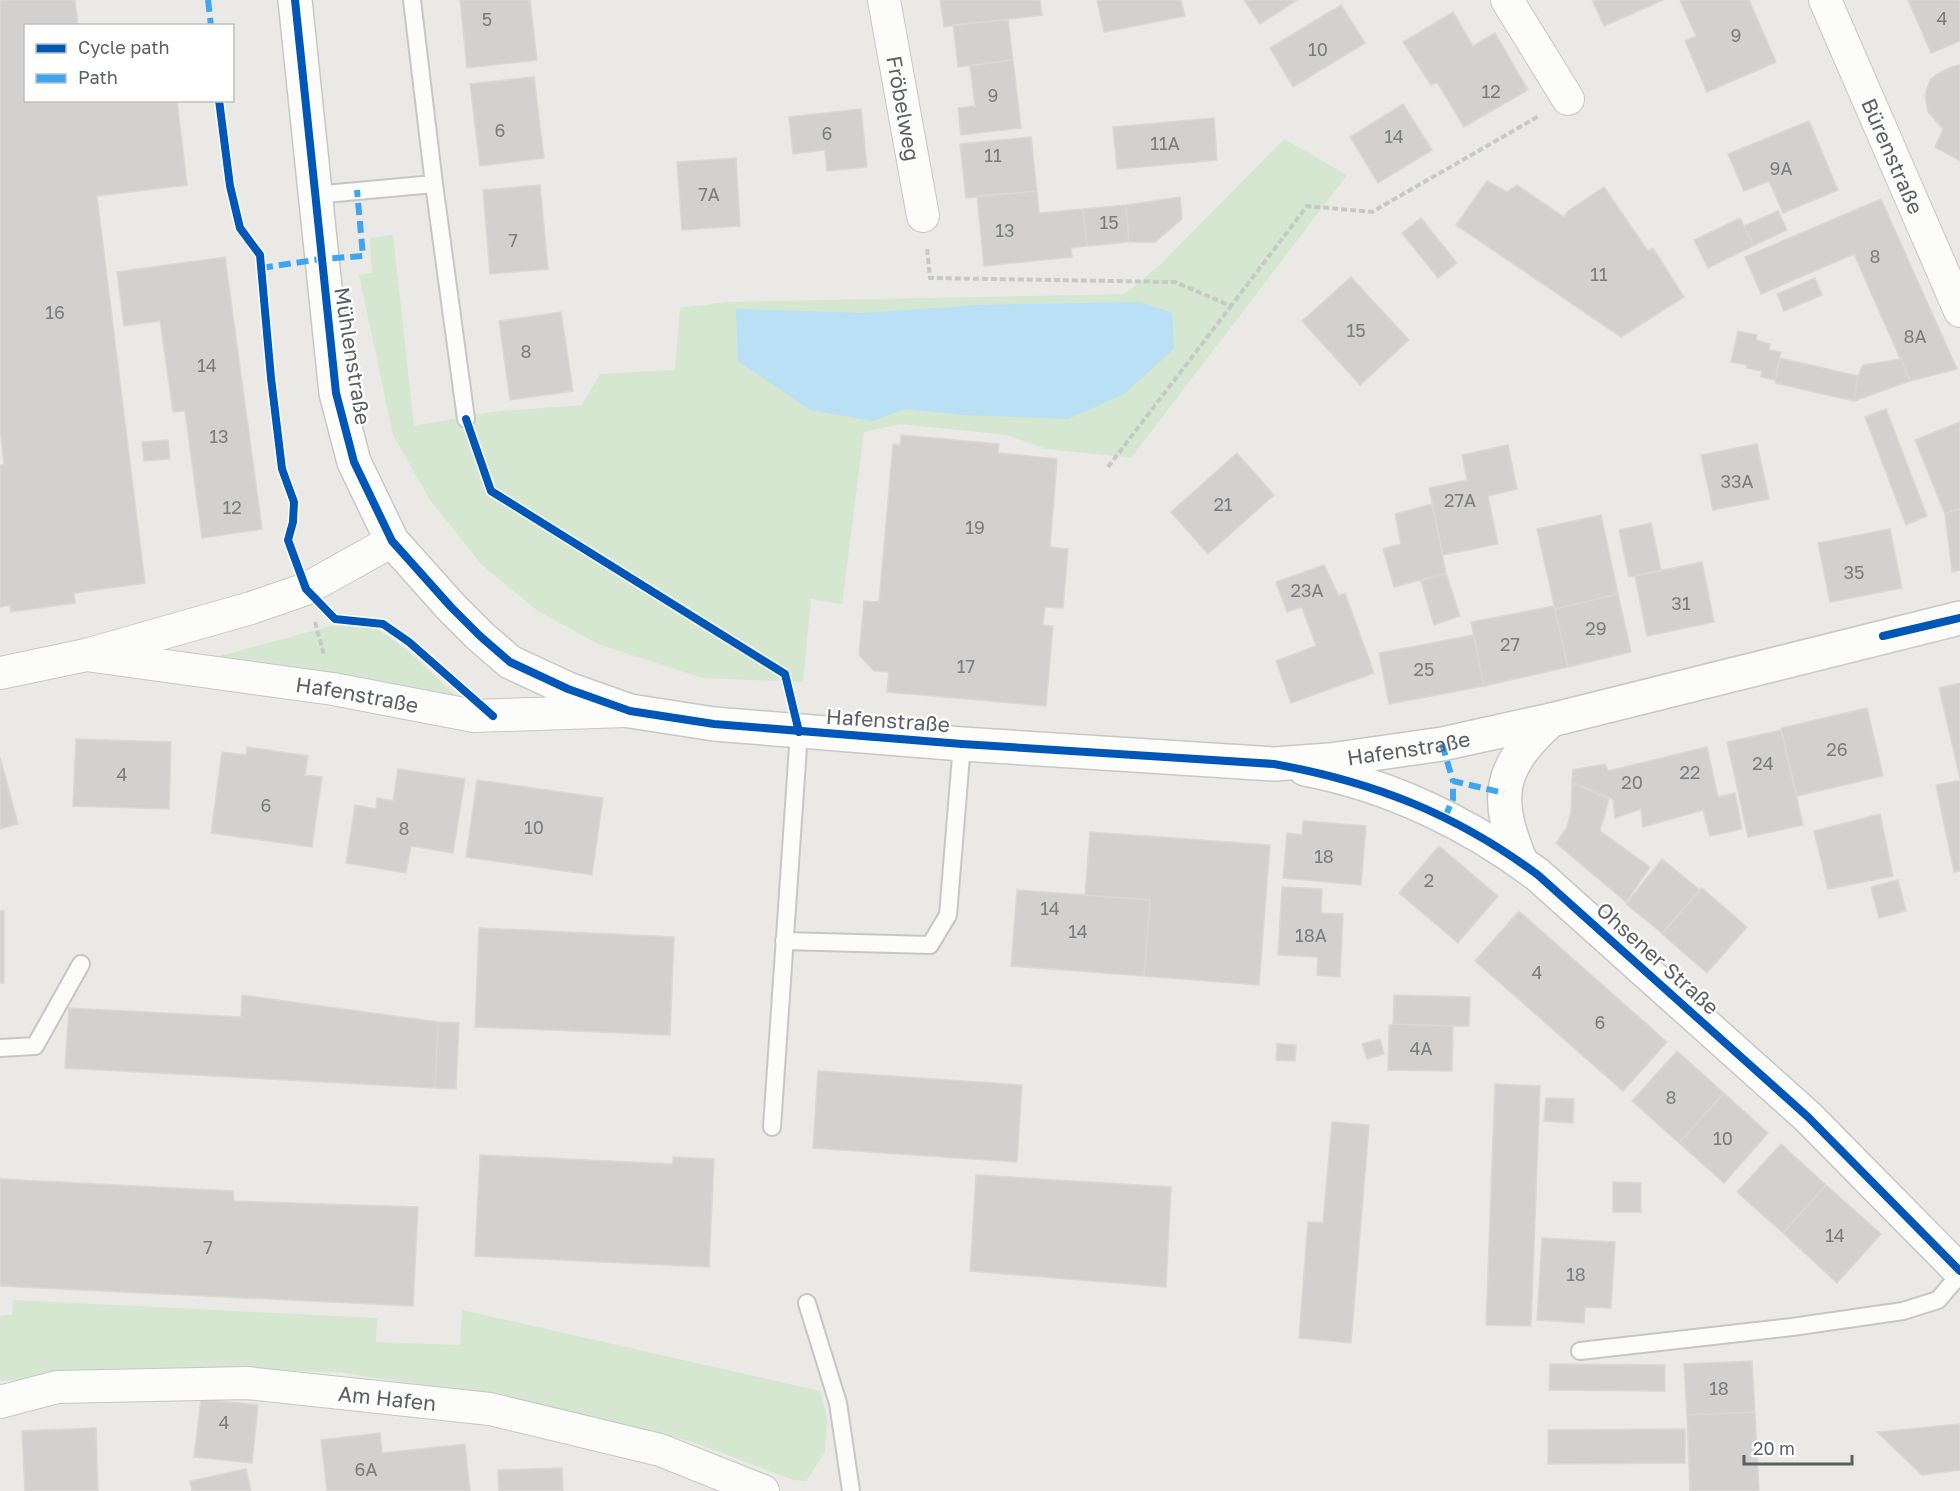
<svg xmlns="http://www.w3.org/2000/svg" width="1960" height="1491" font-family="'Golos Text',sans-serif">
	<style>
		.green { fill: #d5e6d1 }
		.water { fill: #b9e0f4 }
		.building { fill: #d2d1cf; stroke: #dad8d4; stroke-width: 1.5 }
		.lines { fill: none; stroke-linecap: round; stroke-linejoin: round }
		.lane-casing { stroke: #c6c6c6; stroke-width: 20 }
		.street-casing { stroke: #c6c6c6; stroke-width: 34 }
		.secondary-casing { stroke: #c7c7c7; stroke-width: 36 }
		.path { stroke: #c5cac7; stroke-width: 4; stroke-dasharray: 6 3; stroke-linecap: butt }
		.lane { stroke: #fcfcfb; stroke-width: 16 }
		.street { stroke: #fcfcfb; stroke-width: 32 }
		.secondary { stroke: #fcfcfb; stroke-width: 33 }
		.quiet { stroke: #40a5ee; stroke-width: 6; stroke-dasharray: 12 6; stroke-linecap: butt }
		.cycleway-casing { stroke: #fff; stroke-width: 11 }
		.cycleway { stroke: #0057b8; stroke-width: 8 }
		.labels { text-anchor: middle; dominant-baseline: central; stroke-width: 4.5; stroke-linejoin: round; paint-order: stroke }
		.number-label { font-size: 18px; fill: #7a7d7f }
		.street-label { font-size: 21px; fill: #5b5f63; stroke: #fff }
	</style>
	<rect width="100%" height="100%" fill="#ebe9e5"/>
	<path class="green" d="M1284,139L1347,175L1131,458L1046,449L1007,435L900,424L864,432L842,604L811,599L803,682L703,678L598,644L538,611L482,565L430,500L393,435L359,275L372,273L370,238L393,235L414,426L492,412L582,405L600,374L675,370L680,308L726,302L1125,294L1160,265Z
		M331,626C342,626 357,623 368,626C394,633 442,683 462,702L212,658Z
		M13,1300L377,1318L376,1342L460,1345L462,1310L820,1391L827,1418L825,1452L806,1481L794,1480L690,1441L532,1403L339,1372L200,1369L89,1373L0,1381V1316L12,1315Z"/>
	<path class="water" d="M1140,302L1172,313L1174,349L1124,394L1068,419L963,415L905,409L873,421L810,410L738,361L736,309L862,313L980,305Z"/>
	<path class="building" d="M0,0H75L78,26H26V100H177L187,185L97,196L145,583L74,593L75,603L11,612L10,605L0,607V465H4L0,428Z
		M460,0H530L537,60L467,68Z
		M940,0H1040L1042,15L944,27Z
		M1097,0H1181L1185,16L1104,32Z
		M1244,0H1297L1260,24Z
		M1592,0H1663L1604,26Z
		M1680,0H1749L1776,62L1707,92L1685,41L1696,36Z
		M1908,0H1960V41L1931,53Z
		M1341,5L1365,43L1293,87L1270,48Z
		M1453,12L1473,46L1495,33L1528,90L1464,127L1437,82L1431,85L1403,42Z
		M1008,19L1013,60L958,67L953,25Z
		M1013,60L1021,128L961,135L958,108L975,106L970,66Z
		M1960,65V161L1935,147L1943,129L1928,112L1925,95L1930,80L1936,75L1951,67Z
		M534,77L544,158L480,166L470,84Z
		M1403,104L1432,150L1378,183L1350,137Z
		M861,109L867,167L827,171L825,150L793,154L789,117Z
		M1214,118L1217,160L1117,169L1113,127Z
		M1809,121L1838,190L1783,213L1769,181L1744,191L1728,154Z
		M1031,137L1037,191L966,198L960,144Z
		M736,158L740,226L682,230L677,162Z
		M1487,181L1507,192L1517,185L1564,217L1568,211L1604,187L1648,251L1653,248L1684,297L1621,337L1456,225Z
		M540,185L548,269L490,274L483,190Z
		M1037,191L1039,213L1083,209L1087,246L1071,248L1072,257L984,266L977,196Z
		M1180,197L1182,219L1155,242H1129L1126,205Z
		M1881,199L1957,369L1910,381L1854,254L1761,294L1745,257Z
		M1126,205L1129,242L1087,246L1083,209Z
		M1778,211L1787,230L1753,246L1744,226Z
		M1421,218L1457,263L1438,278L1402,233Z
		M1740,218L1753,246L1708,268L1694,240Z
		M225,257L262,529L202,538L185,411L173,412L160,321L124,326L117,272Z
		M1351,277L1409,340L1360,385L1302,321Z
		M1815,278L1822,295L1784,311L1777,294Z
		M561,312L573,391L510,400L499,321Z
		M1738,331L1757,335L1756,340L1770,344L1769,350L1781,352L1775,380L1761,377L1762,371L1746,368L1747,365L1731,362Z
		M1780,358L1858,376L1854,401L1775,383Z
		M1901,359L1910,381L1854,401L1858,376L1863,365Z
		M1886,409L1927,516L1906,525L1865,417Z
		M1960,422V508L1945,514L1915,440Z
		M901,435L999,444L998,453L1057,459L1050,547L1068,549L1063,608L1045,607L1043,625L1053,626L1046,706L887,692L889,672L874,671L859,655L864,601L879,602L893,444L900,445Z
		M168,440L170,459L144,461L142,442Z
		M1757,444L1769,499L1713,510L1701,455Z
		M1508,445L1517,489L1488,496L1498,544L1443,555L1429,488L1467,480L1462,455Z
		M1237,453L1274,495L1208,554L1171,512Z
		M1432,504L1446,573L1394,587L1383,549L1401,544L1395,514Z
		M1960,508V570L1952,572L1945,514Z
		M1601,515L1618,594L1555,609L1537,529Z
		M1651,523L1661,570L1629,577L1619,530Z
		M1890,529L1902,588L1830,602L1818,543Z
		M1702,562L1714,622L1647,636L1635,576Z
		M1324,565L1339,596L1345,593L1374,673L1291,703L1276,661L1316,646L1302,607L1287,612L1276,582Z
		M1446,573L1460,616L1434,625L1421,581Z
		M1618,594L1631,652L1568,667L1555,609Z
		M1554,606L1568,667L1484,686L1471,622Z
		M1474,635L1484,686L1389,704L1379,653Z
		M1960,683V778L1939,688Z
		M1867,708L1883,776L1797,796L1781,728Z
		M1781,730L1803,825L1748,837L1727,742Z
		M76,739L171,742L169,809L73,806Z
		M247,747L308,756L305,775L322,777L312,847L211,833L222,752L246,755Z
		M1707,747L1718,797L1735,793L1742,829L1710,836L1703,810L1643,827L1641,809L1615,818L1613,799L1572,782L1573,770L1605,764L1608,771Z
		M0,757L18,824L0,829Z
		M398,769L465,779L453,853L411,846L406,873L346,863L355,805L376,809L377,798L393,801Z
		M477,780L603,798L592,875L466,857Z
		M1957,781H1960V871L1954,872L1936,785Z
		M1572,783L1609,799L1600,831L1650,867L1626,902L1556,843L1567,827L1571,812Z
		M1880,814L1893,876L1828,889L1814,831Z
		M1303,821L1366,826L1361,885L1283,878L1287,833L1302,835Z
		M1090,832L1270,845L1259,985L1144,976L1150,900L1085,895Z
		M1439,846L1498,896L1458,943L1399,893Z
		M1662,859L1700,890L1662,933L1626,904Z
		M1898,880L1906,911L1879,918L1871,887Z
		M1282,887L1322,889L1321,913L1343,914L1340,977L1317,975L1318,957L1278,955Z
		M1702,888L1747,927L1707,973L1662,934Z
		M1017,890L1150,900L1144,976L1011,966Z
		M0,911H4V983H0Z
		M1519,911L1667,1042L1623,1091L1475,961Z
		M479,928L674,937L670,1035L475,1027Z
		M242,995L438,1022L435,1088L65,1068L69,1008L241,1017Z
		M1394,995L1470,997L1469,1026L1393,1024Z
		M438,1022L459,1023L456,1089L435,1088Z
		M1393,1024L1453,1026L1452,1071L1388,1070L1389,1025Z
		M1380,1039L1384,1054L1367,1059L1362,1044Z
		M1277,1044L1296,1045L1295,1061L1276,1060Z
		M1677,1051L1724,1093L1679,1143L1632,1101Z
		M818,1071L1022,1085L1017,1162L813,1148Z
		M1495,1084L1540,1086L1531,1326L1486,1325Z
		M1724,1093L1768,1133L1724,1183L1679,1143Z
		M1546,1098L1574,1099L1573,1123L1544,1121Z
		M1332,1122L1369,1125L1351,1343L1299,1338L1308,1222L1323,1223Z
		M1781,1144L1826,1185L1783,1233L1737,1192Z
		M480,1155L673,1164V1157L714,1159L709,1267L475,1256Z
		M976,1175L1171,1187L1166,1287L970,1271Z
		M0,1179L233,1191L234,1201L418,1207L413,1306L0,1286Z
		M1613,1182L1641,1183V1212H1613Z
		M1826,1185L1881,1234L1837,1283L1783,1233Z
		M1542,1238L1615,1242L1611,1308L1585,1307L1584,1323L1537,1320Z
		M1752,1361L1755,1412L1687,1415L1684,1364Z
		M1550,1364L1665,1365V1391L1549,1390Z
		M201,1399L258,1405L252,1463L194,1457Z
		M1755,1412L1759,1491H1690L1687,1415Z
		M1960,1424V1470L1922,1475L1877,1432Z
		M96,1428L98,1491H25L22,1431Z
		M1685,1429V1463L1548,1464V1430Z
		M380,1433L382,1453L465,1444L470,1491H327L321,1440Z
		M562,1468L563,1491H499L498,1470Z
		M246,1469L251,1491H192L190,1481Z"/>
	<g class="lines">
		<defs>
			<path id="lane" d="M434,184L466,419
				M314,195L434,184L412,0
				M784,941L930,945L948,915L962,744
				M0,1048L35,1046L81,964
				M772,1127L799,732
				M807,1303L838,1403L851,1491
				M1580,1351L1792,1327L1903,1311L1938,1300L1960,1274"/>
			<g id="street">
				<path id="s1" d="M884,0L923,216"/>
				<path d="M1507,0L1568,99"/>
				<path id="s2" d="M1825,0L1960,311"/>
				<path id="s3" d="M86,655L333,689L474,716L626,711"/>
				<path d="M0,673L86,655L251,608L306,589L392,541"/>
				<path id="s4" d="M0,1402L57,1387L247,1383L490,1409L660,1450L763,1491"/>
			</g>
			<g id="secondary">
				<path id="s5" d="M295,0L336,393L354,462L392,541L451,607L480,636L510,662L568,689L630,711L714,724L962,744L1274,764L1330,760L1442,744L1551,720L1960,618"/>
				<path d="M1305,769C1390,785 1470,824 1538,875L1808,1117L1960,1271"/>
				<path d="M1521,862C1494,797 1498,768 1551,720"/>
			</g>
		</defs>
		<use href="#lane" class="lane-casing"/>
		<use href="#street" class="street-casing"/>
		<use href="#secondary" class="secondary-casing"/>
		<path class="path" d="M927,249L930,278L1175,282L1231,306L1307,206L1372,212L1539,116
			M1108,467L1231,306
			M315,622L324,655"/>
		<use href="#lane" class="lane"/>
		<use href="#street" class="street"/>
		<use href="#secondary" class="secondary"/>
		<path class="quiet" d="M208,0L211,26
			M261,268L321,259L363,256L357,190
			M1442,744L1453,781
			M1445,817L1453,799V781L1504,793"/>
		<defs>
			<path id="cycleway" d="M295,0L336,393L354,462L392,541L451,607L480,636L510,662L568,689L630,711L714,724L962,744L1274,764C1374,782 1456,814 1538,875L1808,1117L1960,1271
				M219,100L230,186L240,228L260,255L271,378L282,469L294,502L293,522L288,540L306,589L335,619L383,624L409,642L493,716
				M466,419L491,491L785,674L799,732
				M1883,636L1960,618"/>
		</defs>
		<use href="#cycleway" class="cycleway-casing"/>
		<use href="#cycleway" class="cycleway"/>
	</g>
	<g class="labels">
		<g class="number-label">
			<text x="1942" y="18">4</text>
			<text x="487" y="19">5</text>
			<text x="1736" y="35">9</text>
			<text x="1318" y="49">10</text>
			<text x="1491" y="91">12</text>
			<text x="993" y="95">9</text>
			<text x="500" y="130">6</text>
			<text x="827" y="133">6</text>
			<text x="1394" y="136">14</text>
			<text x="1165" y="143">11A</text>
			<text x="993" y="155">11</text>
			<text x="1781" y="168">9A</text>
			<text x="709" y="194">7A</text>
			<text x="1109" y="222">15</text>
			<text x="1005" y="230">13</text>
			<text x="513" y="240">7</text>
			<text x="1875" y="256">8</text>
			<text x="1599" y="274">11</text>
			<text x="55" y="312">16</text>
			<text x="1356" y="330">15</text>
			<text x="1915" y="336">8A</text>
			<text x="526" y="351">8</text>
			<text x="207" y="365">14</text>
			<text x="219" y="436">13</text>
			<text x="1737" y="481">33A</text>
			<text x="1460" y="500">27A</text>
			<text x="1223" y="504">21</text>
			<text x="232" y="507">12</text>
			<text x="975" y="527">19</text>
			<text x="1854" y="572">35</text>
			<text x="1307" y="590">23A</text>
			<text x="1681" y="603">31</text>
			<text x="1596" y="628">29</text>
			<text x="1510" y="644">27</text>
			<text x="966" y="666">17</text>
			<text x="1424" y="669">25</text>
			<text x="1837" y="749">26</text>
			<text x="1763" y="763">24</text>
			<text x="1690" y="772">22</text>
			<text x="122" y="774">4</text>
			<text x="1632" y="782">20</text>
			<text x="266" y="805">6</text>
			<text x="534" y="827">10</text>
			<text x="404" y="828">8</text>
			<text x="1324" y="856">18</text>
			<text x="1429" y="880">2</text>
			<text x="1050" y="908">14</text>
			<text x="1078" y="931">14</text>
			<text x="1311" y="935">18A</text>
			<text x="1537" y="972">4</text>
			<text x="1600" y="1022">6</text>
			<text x="1421" y="1048">4A</text>
			<text x="1671" y="1097">8</text>
			<text x="1723" y="1138">10</text>
			<text x="1835" y="1235">14</text>
			<text x="208" y="1247">7</text>
			<text x="1576" y="1274">18</text>
			<text x="1719" y="1388">18</text>
			<text x="224" y="1422">4</text>
			<text x="366" y="1469">6A</text>
		</g>
		<g class="street-label">
			<text stroke="none"><textPath href="#s1" startOffset="110">Fröbelweg</textPath></text>
			<text stroke="none"><textPath href="#s2" startOffset="170">Bürenstraße</textPath></text>
			<text transform="translate(353 356) rotate(81)">Mühlenstraße</text>
			<text stroke="none"><textPath href="#s3" startOffset="274">Hafenstraße</textPath></text>
			<text transform="translate(888 720) rotate(4)">Hafenstraße</text>
			<text stroke="none"><textPath href="#s5" startOffset="1635">Hafenstraße</textPath></text>
			<text transform="translate(1658 958) rotate(42)">Ohsener Straße</text>
			<text stroke="none"><textPath href="#s4" startOffset="390">Am Hafen</textPath></text>
		</g>
	</g>
	<rect x="24" y="24" width="210" height="78" fill="#ffffff" stroke="#bdbfc1" stroke-width="1.5"/>
	<rect x="36" y="44" width="30" height="9" fill="#0057b8" stroke="#bdbfc1" stroke-width="1.5"/>
	<text x="78" y="54" font-size="18" fill="#5b5f63">Cycle path</text>
	<rect x="36" y="74" width="30" height="9" fill="#40a5ee" stroke="#bdbfc1" stroke-width="1.5"/>
	<text x="78" y="84" font-size="18" fill="#5b5f63">Path</text>
	<path d="M1744 1455v9h108v-9" fill="none" stroke="#5b5f63" stroke-width="3"/>
	<text x="1753" y="1455" font-size="18" fill="#5b5f63" stroke="#ffffff" stroke-width="4.5" paint-order="stroke">20 m</text>
</svg>
